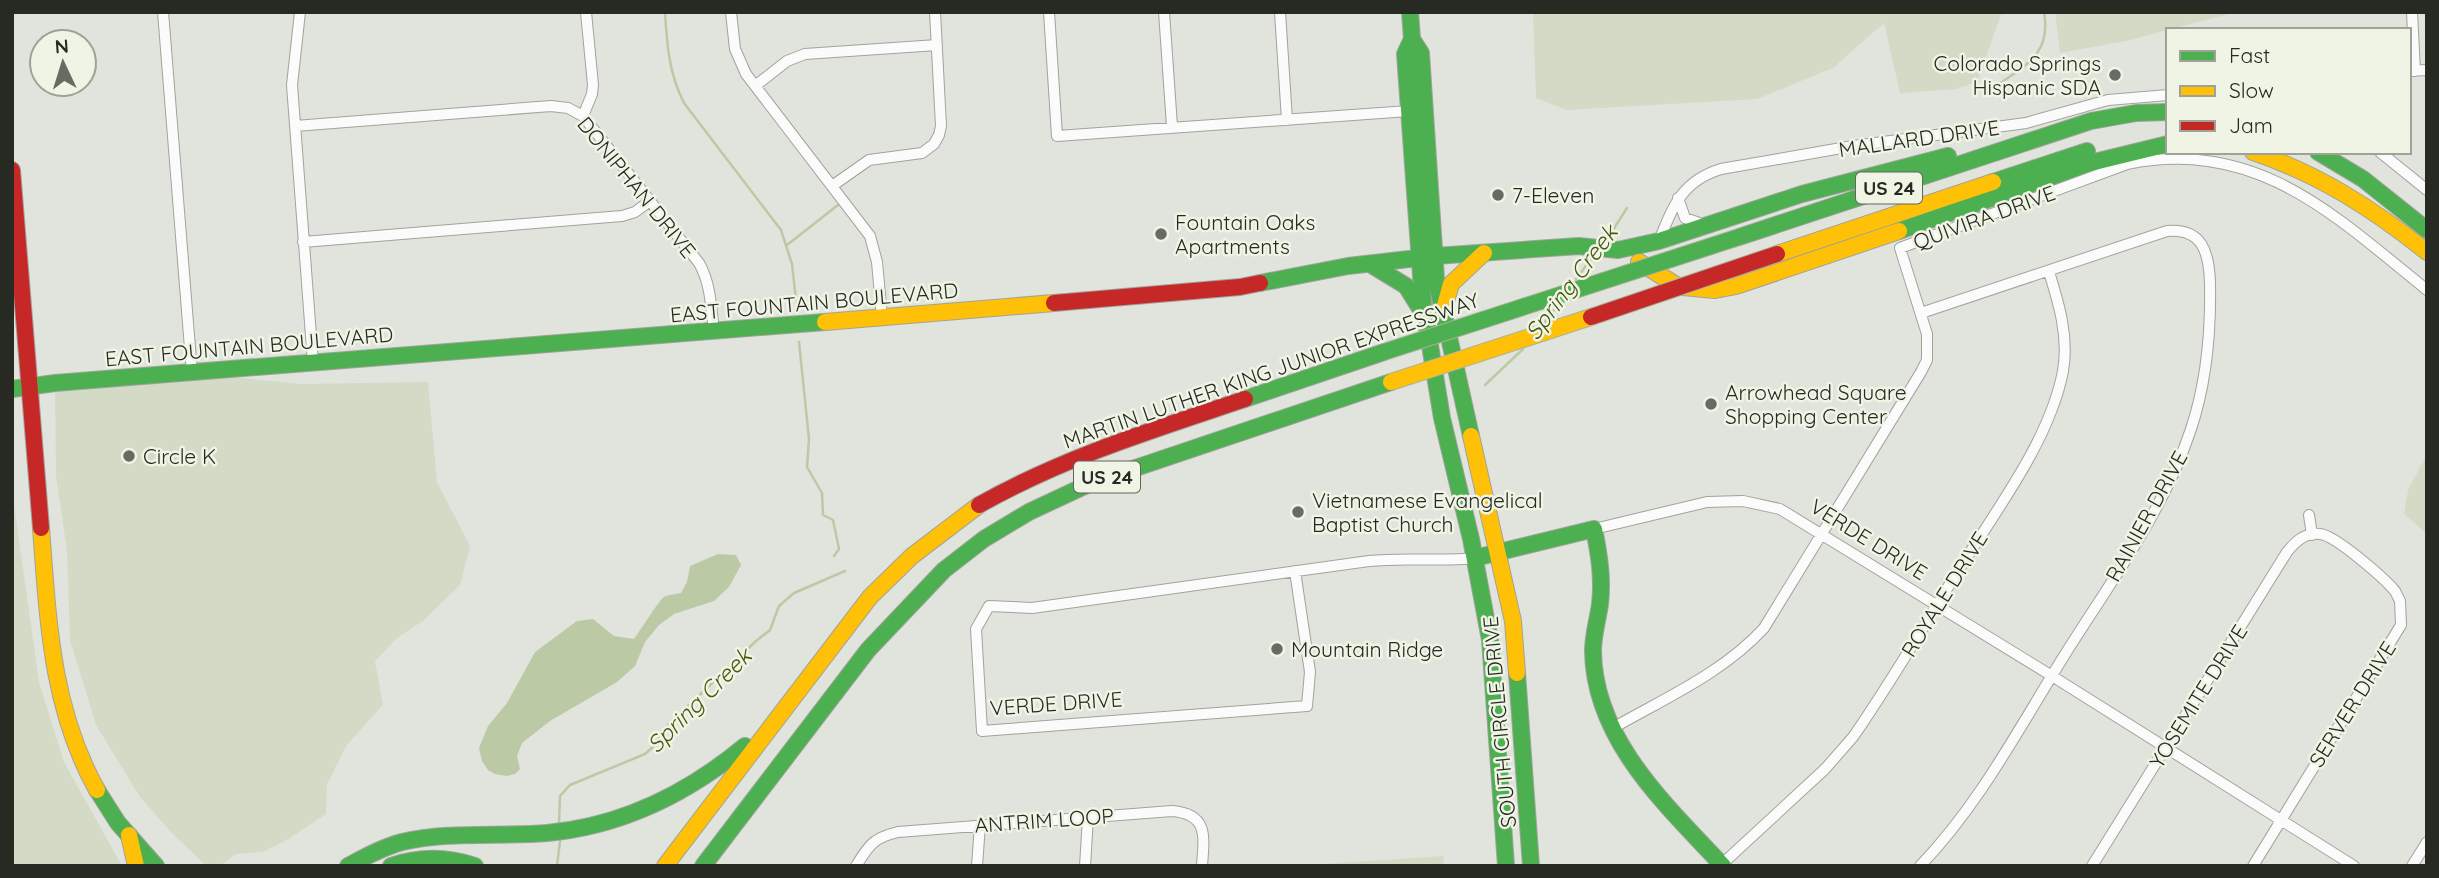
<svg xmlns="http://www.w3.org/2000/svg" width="2439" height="878" font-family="Quicksand,sans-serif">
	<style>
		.green { fill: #d3dbc7 }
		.water { fill: #bcc9a5 }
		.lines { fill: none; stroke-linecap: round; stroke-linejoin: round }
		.stream { stroke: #bcc9a5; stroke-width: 2.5 }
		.street-casing { stroke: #a1a39d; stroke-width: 12 }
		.fast-casing { stroke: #a1a39d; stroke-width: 18 }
		.slow-casing { stroke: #a1a39d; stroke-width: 18 }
		.jam-casing { stroke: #a1a39d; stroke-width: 18 }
		.street { stroke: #fafbfa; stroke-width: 10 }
		.fast { stroke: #4caf50; stroke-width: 16 }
		.slow { stroke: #ffc107; stroke-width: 16 }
		.jam { stroke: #c62828; stroke-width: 16 }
		.fast-bridge-casing { stroke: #abb19e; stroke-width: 18; stroke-linecap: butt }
		.slow-bridge-casing { stroke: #abb19e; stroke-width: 18; stroke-linecap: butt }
		.jam-bridge-casing { stroke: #abb19e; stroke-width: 18; stroke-linecap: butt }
		.fast-bridge { stroke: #4caf50; stroke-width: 16 }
		.slow-bridge { stroke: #ffc107; stroke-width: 16 }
		.jam-bridge { stroke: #c62828; stroke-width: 16 }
		.poi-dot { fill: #686a64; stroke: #eff4e5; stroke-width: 2.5 }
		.labels { text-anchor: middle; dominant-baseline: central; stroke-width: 5; stroke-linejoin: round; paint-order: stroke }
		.shield { fill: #eff4e5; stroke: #63665d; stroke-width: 2 }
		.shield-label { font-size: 19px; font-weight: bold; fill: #272923 }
		.poi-label { font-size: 21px; fill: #272923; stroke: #eff4e5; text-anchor: start }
		.street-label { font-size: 21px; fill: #272923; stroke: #eff4e5 }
		.water-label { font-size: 23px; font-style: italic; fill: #465810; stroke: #eff4e5 }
	</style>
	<rect width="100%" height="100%" fill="#e1e4dc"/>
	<path class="green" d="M1533,12H2002L1977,82L1956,89L1900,93L1884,23L1833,68L1757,99L1567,110L1536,98Z
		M2055,12H2236L2126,41L2060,53Z
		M192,373L301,384L428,382L437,482L470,546L460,585L423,621L397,638L375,661L383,705L346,746L327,785L326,814L287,840L263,852L236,854L220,866H206L169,830L140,797L96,725L70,640L67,550L56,476L55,383Z
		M2427,454V534L2404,514L2408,490Z
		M12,490L39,682L64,762L122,866H12Z
		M1443,856L1444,866H1294Z"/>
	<path class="water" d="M718,554L736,555L741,565L729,587L714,601L674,614L659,625L645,642L635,666L617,682L550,721L522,743L517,756L520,769L515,774L507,776L495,774L488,770L482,761L479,748L488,726L507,703L535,652L577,621L593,619L614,636L634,639C640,631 660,599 664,597C668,595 675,594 681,593L687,582L690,566Z"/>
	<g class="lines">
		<path class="stream" d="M665,12C667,45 669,74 684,103L781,230L792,264L796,300
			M1992,89C2023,66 2052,56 2044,12
			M1606,241L1627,208
			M787,245L838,205
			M1576,279L1595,254
			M1545,322L1558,305
			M799,342L809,439L807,467L822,493L823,515L833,520L839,549L834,556
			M1485,385L1523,349
			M559,824L560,796L570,785L645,754L654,746L662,731L756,641L770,630L779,606L794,593L845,571
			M557,866L560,841"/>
		<defs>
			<path id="street" d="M163,12L192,373
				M300,12L292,85L313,362
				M731,12L735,49L746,74L870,236L877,262L882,317
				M1049,12L1057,136L1409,111
				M1164,12L1172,126
				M1280,12L1287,120
				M2412,12L2415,71
				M2409,71L2427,70
				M755,86L787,61L805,54L937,45
				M583,116L592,94L593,85L586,12
				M295,126L551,106L568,108L583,116L699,263C711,284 711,308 714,331
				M2380,152L2427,190
				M832,186L869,160L922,153L934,144L939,135L941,126L935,12
				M1678,198L1685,218L1699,223
				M1659,241C1673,206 1682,181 1721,169L1853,146L2026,123L2108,100L2168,95
				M303,242L622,216L635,212L650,201
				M2309,515L2312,535
				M1594,529L1707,502L1743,501L1780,509L2052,676L2354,866
				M1295,571L1310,672L1307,706L982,731L976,629L989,606L1032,608L1369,561C1405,557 1439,562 1475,558
				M1613,728C1665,698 1723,673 1764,628L1921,372L1927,360V334L1900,248L2127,164C2257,138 2334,215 2427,290
				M856,866C869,845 873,838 898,832L1172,811C1209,814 1204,837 1202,866
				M977,866L980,825
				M1085,866L1088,817
				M1720,866L1825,769L1853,737C1890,684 1923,627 1958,571C1995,512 2050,440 2063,371C2069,337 2059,304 2049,272
				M1920,866C1979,805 2019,728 2064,656C2109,584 2164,511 2191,429C2207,381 2211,333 2210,283C2209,253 2203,228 2167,231L1921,313
				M2092,866L2287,552C2295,542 2305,532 2320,534C2335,535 2384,578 2395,591L2400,601L2401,625L2253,866
				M2412,866L2427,842"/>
			<path id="fast" d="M1410,12L1412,39L1421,53L1436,279L1471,436
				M1412,39L1405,54L1423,303L1442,418L1471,539L1490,640L1506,866
				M2318,152L2363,179L2427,230
				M1993,182L2087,151
				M1899,231L2090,163L2168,144
				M1739,237L2091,121L2136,113L2168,112
				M1659,241L1802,194L1948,156
				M1370,264L1406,286L1421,310
				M1260,283L1348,266L1435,256L1579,246L1618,250L1659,241
				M12,389L55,383L825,322
				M1245,399L1384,352
				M1475,558L1594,529C1599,554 1603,578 1600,604C1598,619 1593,635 1593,651C1594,740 1667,806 1723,866
				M1517,673L1531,866
				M97,790L118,823L156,866
				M348,866C365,857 383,847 402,842C449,831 499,837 547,833C623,826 687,794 745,746
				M391,866C420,856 446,856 475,866
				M703,866L868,650L944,570L984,539L1029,512L1091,483L1391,382"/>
			<path id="slow" d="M2253,152C2319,174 2373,209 2427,252
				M1777,254L1993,182
				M1639,262L1676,285
				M1683,287L1715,290L1736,286L1899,231
				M1444,309L1451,284L1484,253
				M825,322L1054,303
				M1471,436L1513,621L1517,673
				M41,528C48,619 51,708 97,790
				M129,835L136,866
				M665,866L870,597L912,556L979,505"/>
			<path id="jam" d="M12,170L41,528
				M1054,303L1240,287L1260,283
				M979,505C1064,457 1153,430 1245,399"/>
		</defs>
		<use href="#street" class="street-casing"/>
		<use href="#fast" class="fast-casing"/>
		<use href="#slow" class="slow-casing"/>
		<use href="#jam" class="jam-casing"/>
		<use href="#street" class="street"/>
		<use href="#fast" class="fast"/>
		<use href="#slow" class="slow"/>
		<use href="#jam" class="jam"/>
		<defs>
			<path id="fast-bridge" d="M1384,352L1739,237"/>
			<path id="slow-bridge" d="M1391,382L1591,317"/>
			<path id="jam-bridge" d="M1591,317L1777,254"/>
		</defs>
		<use href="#fast-bridge" class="fast-bridge-casing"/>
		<use href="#slow-bridge" class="slow-bridge-casing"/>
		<use href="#jam-bridge" class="jam-bridge-casing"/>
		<use href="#fast-bridge" class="fast-bridge"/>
		<use href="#slow-bridge" class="slow-bridge"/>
		<use href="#jam-bridge" class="jam-bridge"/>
	</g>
	<g class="poi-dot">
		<circle cx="2115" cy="75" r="7"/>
		<circle cx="1498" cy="195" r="7"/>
		<circle cx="1161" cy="234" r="7"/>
		<circle cx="1711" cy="404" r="7"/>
		<circle cx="129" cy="456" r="7"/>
		<circle cx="1298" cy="512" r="7"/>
		<circle cx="1277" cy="649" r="7"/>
	</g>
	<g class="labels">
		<g class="shield">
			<rect x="1856" y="172.5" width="66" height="31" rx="5"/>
			<rect x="1074" y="461.5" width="66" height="31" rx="5"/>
		</g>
		<g class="shield-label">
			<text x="1889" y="188">US 24</text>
			<text x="1107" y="477">US 24</text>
		</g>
		<g class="poi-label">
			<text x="2101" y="63" text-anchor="end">Colorado Springs<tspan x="2101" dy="24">Hispanic SDA</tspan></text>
			<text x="1512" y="195">7-Eleven</text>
			<text x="1175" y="222">Fountain Oaks<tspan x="1175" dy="24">Apartments</tspan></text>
			<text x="1725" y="392">Arrowhead Square<tspan x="1725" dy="24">Shopping Center</tspan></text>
			<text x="143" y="456">Circle K</text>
			<text x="1312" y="500">Vietnamese Evangelical<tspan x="1312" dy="24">Baptist Church</tspan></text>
			<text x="1291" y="649">Mountain Ridge</text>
		</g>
		<g class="street-label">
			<text transform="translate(1919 138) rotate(-8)">MALLARD DRIVE</text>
			<text transform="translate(637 187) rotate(51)">DONIPHAN DRIVE</text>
			<text transform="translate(1984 217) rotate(-20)">QUIVIRA DRIVE</text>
			<text transform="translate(814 302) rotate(-5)">EAST FOUNTAIN BOULEVARD</text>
			<text transform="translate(249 346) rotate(-5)">EAST FOUNTAIN BOULEVARD</text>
			<text transform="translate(1271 370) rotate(-19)">MARTIN LUTHER KING JUNIOR EXPRESSWAY</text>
			<text transform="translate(2146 516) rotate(-61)">RAINIER DRIVE</text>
			<text transform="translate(1869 539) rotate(32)">VERDE DRIVE</text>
			<text transform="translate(1944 594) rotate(-58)">ROYALE DRIVE</text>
			<text transform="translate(2198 696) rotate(-58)">YOSEMITE DRIVE</text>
			<text transform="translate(1056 703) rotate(-4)">VERDE DRIVE</text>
			<text transform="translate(2352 704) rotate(-58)">SERVER DRIVE</text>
			<text transform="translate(1499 722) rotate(-95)">SOUTH CIRCLE DRIVE</text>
			<text transform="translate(1044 820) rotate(-4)">ANTRIM LOOP</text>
		</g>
		<g class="water-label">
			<text transform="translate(1571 282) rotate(-53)">Spring Creek</text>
			<text transform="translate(699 700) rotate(-45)">Spring Creek</text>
		</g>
	</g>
	<rect width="2439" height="878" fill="none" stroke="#272923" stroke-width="28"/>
	<rect x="2166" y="28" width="245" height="126" fill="#eff4e5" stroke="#9fa397" stroke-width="2"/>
	<rect x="2180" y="51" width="35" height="10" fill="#4caf50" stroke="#9fa397" stroke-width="2"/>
	<text x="2229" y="63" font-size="21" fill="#272923">Fast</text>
	<rect x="2180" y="86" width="35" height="10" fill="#ffc107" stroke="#9fa397" stroke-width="2"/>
	<text x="2229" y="98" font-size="21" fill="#272923">Slow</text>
	<rect x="2180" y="121" width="35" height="10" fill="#c62828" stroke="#9fa397" stroke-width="2"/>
	<text x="2229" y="133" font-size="21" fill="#272923">Jam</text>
	<g transform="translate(63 63) rotate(356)"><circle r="33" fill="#eff4e5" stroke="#9fa397" stroke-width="2"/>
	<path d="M0-5L12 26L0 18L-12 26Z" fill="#686a64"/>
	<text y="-10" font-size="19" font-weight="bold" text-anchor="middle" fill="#272923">N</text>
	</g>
</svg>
